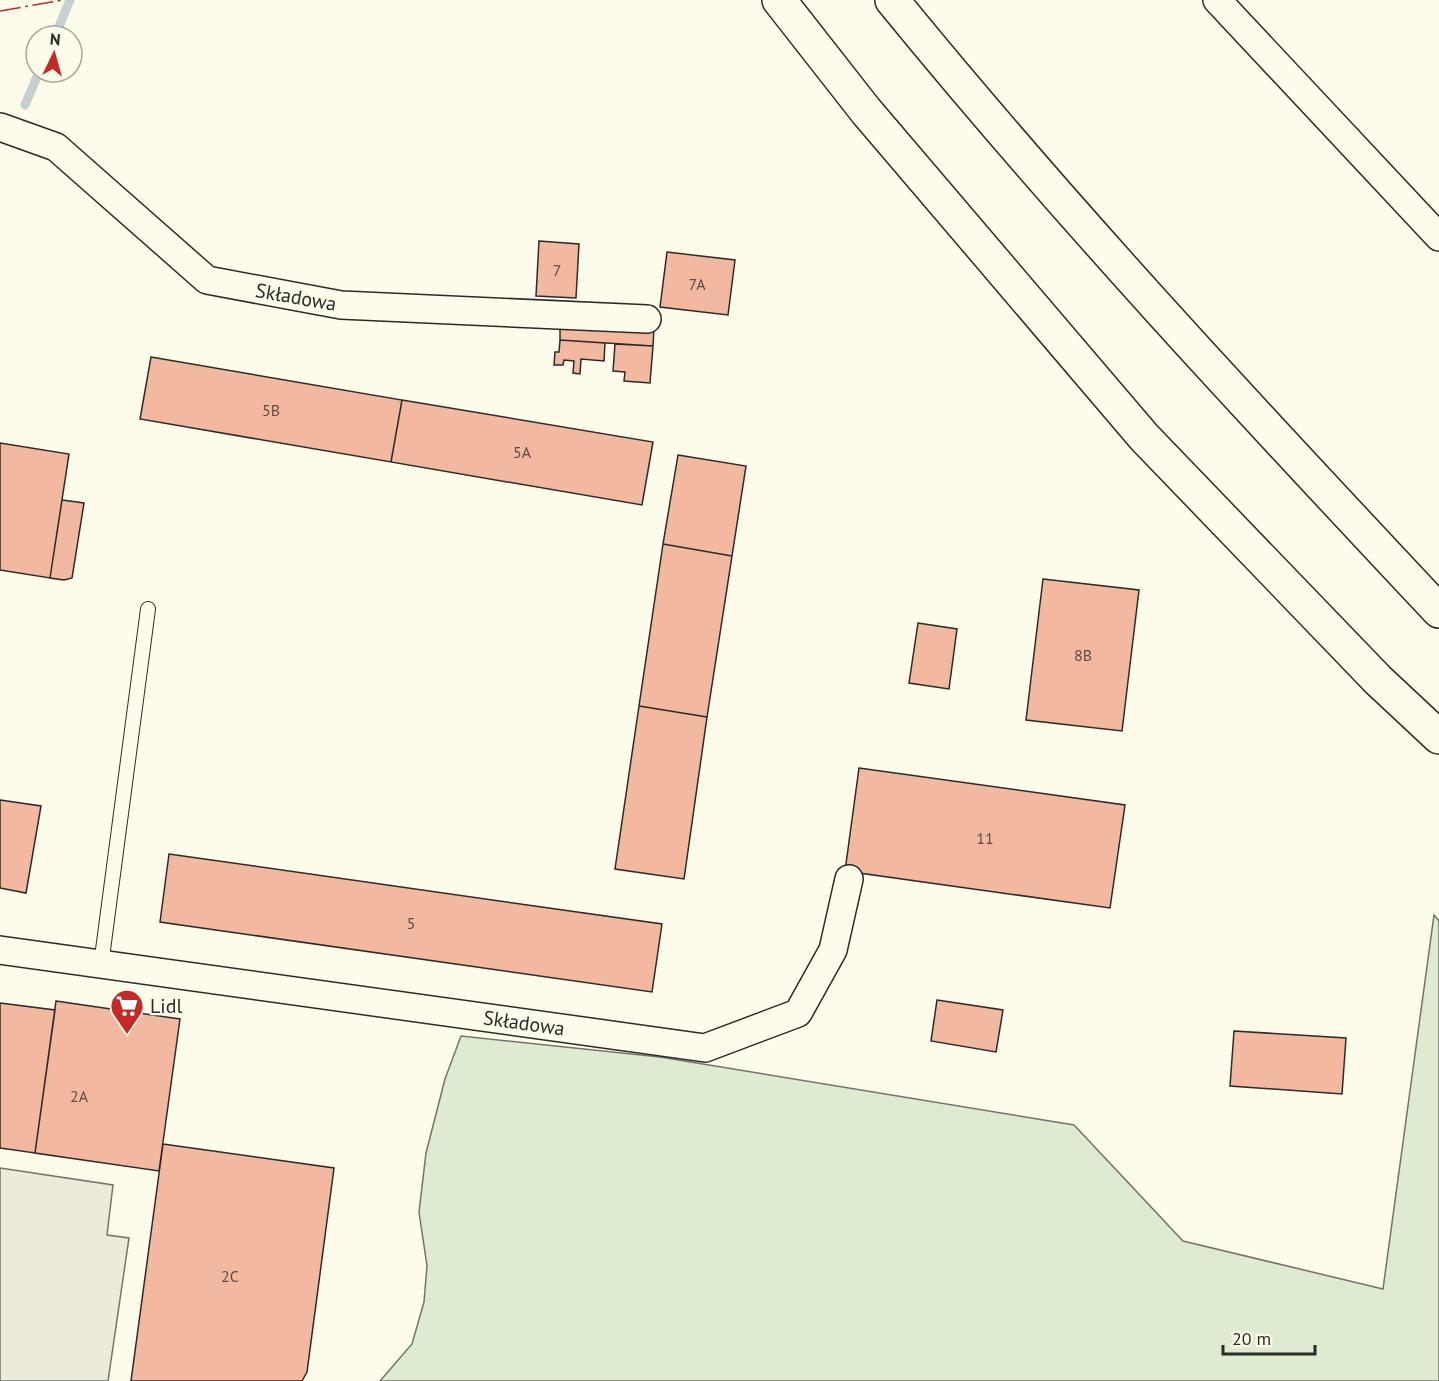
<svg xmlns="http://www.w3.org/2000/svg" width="1439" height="1381" font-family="'PT Sans',sans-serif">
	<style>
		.green { fill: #deebd1; stroke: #74746e; stroke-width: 1.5 }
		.parking { fill: #eceadb; stroke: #74746e; stroke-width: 1.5 }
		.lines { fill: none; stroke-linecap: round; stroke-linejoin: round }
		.stream { stroke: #c7d0d0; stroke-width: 9 }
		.building { fill: #f2b8a0; stroke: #2b2b2b; stroke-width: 1.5 }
		.service-casing { stroke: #2b2b2b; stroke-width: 16 }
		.minor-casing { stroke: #2b2b2b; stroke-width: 30 }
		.motorway-casing { stroke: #2b2b2b; stroke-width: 36 }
		.service { stroke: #fdfbea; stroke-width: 14 }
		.minor { stroke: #fdfbea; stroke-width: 27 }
		.motorway { stroke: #fdfbea; stroke-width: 33 }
		.power { stroke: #c62828; stroke-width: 1.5; stroke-dasharray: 21 4.5 3 4.5; stroke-linecap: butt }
		.labels { text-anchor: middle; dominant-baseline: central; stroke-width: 4.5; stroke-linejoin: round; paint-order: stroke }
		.number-label { font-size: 16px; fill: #5d4e48 }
		.street-label { font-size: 20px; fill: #2b2b2b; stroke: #fdfbea }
		.poi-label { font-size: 20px; fill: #2b2b2b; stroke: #fdfbea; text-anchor: start }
	</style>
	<rect width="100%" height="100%" fill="#fdfbea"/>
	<path class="green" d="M1434,915L1439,921V1381H380L412,1344L424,1302L427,1266L419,1212L426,1153L445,1079L461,1036L660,1057L1074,1125L1183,1241L1383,1289Z"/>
	<path class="parking" d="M0,1168L113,1185L107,1235L129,1238L108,1381H0Z"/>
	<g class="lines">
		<path class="stream" d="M55,36L70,0
			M25,105L39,72"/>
	</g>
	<path class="building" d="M539,241L579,244L576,298L536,296Z
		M667,252L735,260L728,315L660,307Z
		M560,322L654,328L653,346L560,340Z
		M560,340L605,343L604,361L581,359L580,374L573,373L574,361L564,360L563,365H554L555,352H559Z
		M615,344L653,346L650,383L624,381L625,372L613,371Z
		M151,357L402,400L391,462L140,419Z
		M402,400L653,442L642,505L391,462Z
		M0,443L69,454L50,578L0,570Z
		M678,455L746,466L732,556L663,544Z
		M62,500L84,503L72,578L64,580L50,578Z
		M663,544L732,556L707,717L639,706Z
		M1043,579L1139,590L1122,731L1026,720Z
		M918,623L957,629L949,689L909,683Z
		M639,706L707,717L684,879L615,869Z
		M859,768L1125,805L1110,908L845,871Z
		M0,800L41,806L26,893L0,888Z
		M169,854L662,924L652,992L160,922Z
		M937,1000L1003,1010L996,1052L931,1041Z
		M56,1001L180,1019L159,1171L35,1153Z
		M0,1003L55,1010L35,1153L0,1148Z
		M1234,1031L1346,1038L1342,1094L1230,1086Z
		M163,1144L334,1168L307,1372L302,1381H131Z"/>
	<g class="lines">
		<defs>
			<path id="service" d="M101,965L148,609"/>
			<path id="minor" d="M1217,0L1439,237
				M0,127L56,147L207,280L341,305L647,319
				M0,950L705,1048L798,1013L833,950L849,879"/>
			<path id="motorway" d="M779,0L866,111L1144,437L1378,680L1439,737
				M892,0C1065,212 1252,412 1439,611"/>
		</defs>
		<use href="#service" class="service-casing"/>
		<use href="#minor" class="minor-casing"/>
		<use href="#motorway" class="motorway-casing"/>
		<use href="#service" class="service"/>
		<use href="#minor" class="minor"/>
		<use href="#motorway" class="motorway"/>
		<path class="power" d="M0,11L63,0"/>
	</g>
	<defs>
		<symbol id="supermarket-pin" viewBox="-11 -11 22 30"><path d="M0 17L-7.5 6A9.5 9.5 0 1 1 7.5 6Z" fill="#c62828" stroke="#fdfbea"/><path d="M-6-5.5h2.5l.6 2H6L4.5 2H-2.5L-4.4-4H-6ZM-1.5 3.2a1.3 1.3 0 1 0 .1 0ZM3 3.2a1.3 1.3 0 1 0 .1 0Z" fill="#fff"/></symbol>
	</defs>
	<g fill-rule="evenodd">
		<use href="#supermarket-pin" x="108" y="987" width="38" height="52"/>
	</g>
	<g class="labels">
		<g class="number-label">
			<text x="557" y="270">7</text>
			<text x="697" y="284">7A</text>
			<text x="271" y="410">5B</text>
			<text x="522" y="452">5A</text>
			<text x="1083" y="655">8B</text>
			<text x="985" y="838">11</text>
			<text x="411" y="923">5</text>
			<text x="79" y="1096">2A</text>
			<text x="230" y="1276">2C</text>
		</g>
		<g class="street-label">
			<text transform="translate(296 297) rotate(10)">Składowa</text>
			<text transform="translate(524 1023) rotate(8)">Składowa</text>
		</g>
		<g class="poi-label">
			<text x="150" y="1006">Lidl</text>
		</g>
	</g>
	<g transform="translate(54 54) rotate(5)"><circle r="28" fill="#fdfbea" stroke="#a9a89e" stroke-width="1.5"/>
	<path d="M0-4.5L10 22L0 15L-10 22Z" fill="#c62828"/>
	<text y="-9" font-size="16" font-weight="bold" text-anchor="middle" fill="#2b2b2b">N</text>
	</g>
	<path d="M1223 1345v9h92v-9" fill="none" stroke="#2b2b2b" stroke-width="3"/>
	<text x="1232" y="1345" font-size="18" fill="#2b2b2b" stroke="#fdfbea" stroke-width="4.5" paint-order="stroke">20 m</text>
</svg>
